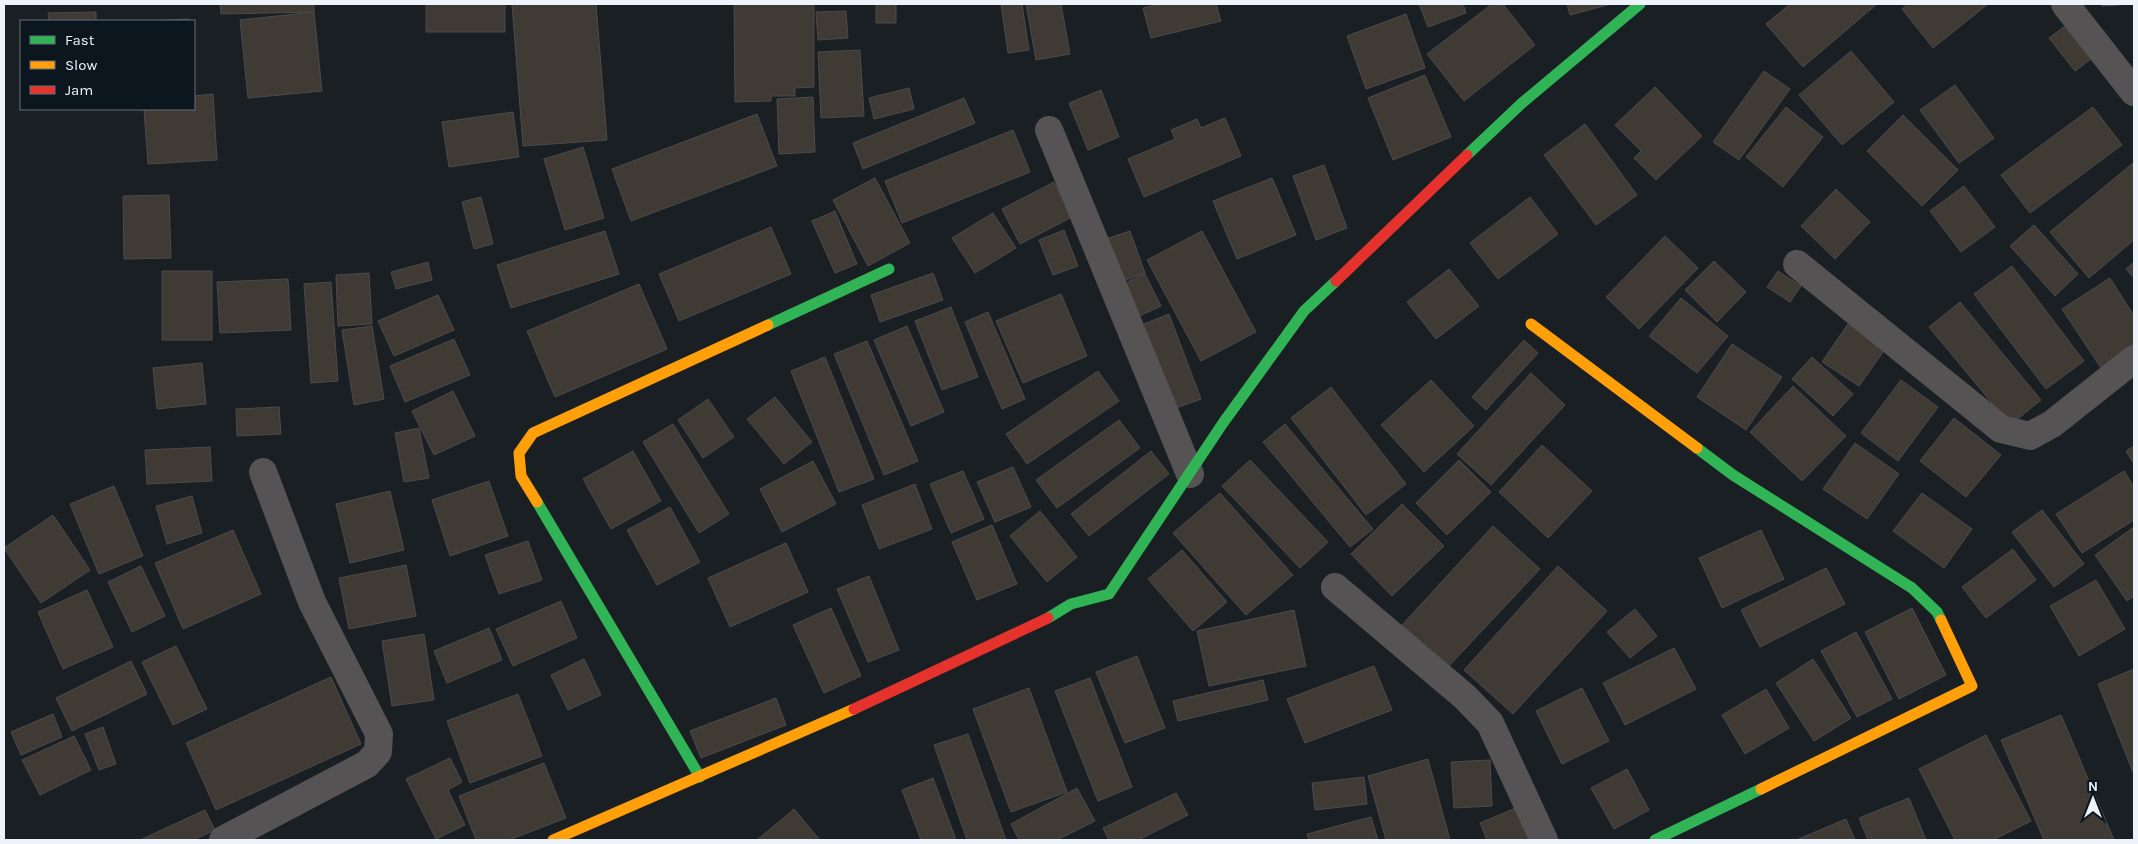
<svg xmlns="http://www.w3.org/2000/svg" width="2138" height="844" font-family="Karla,sans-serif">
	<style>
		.building { fill: #403a34; stroke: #4c4b4c }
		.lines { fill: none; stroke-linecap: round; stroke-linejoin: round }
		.street { stroke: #555353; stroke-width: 28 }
		.fast { stroke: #30b455; stroke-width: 11 }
		.slow { stroke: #ff9f0a; stroke-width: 11 }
		.jam { stroke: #e5322d; stroke-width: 11 }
	</style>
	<rect width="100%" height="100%" fill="#1a1f24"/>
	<path class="building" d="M220,4H314V12L221,14Z
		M426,4H505V32H426Z
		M512,4H596L607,140L523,146Z
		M734,4H814V87L795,88V96H771V101L735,102Z
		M876,4H896V23H876Z
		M1001,4H1022L1029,50L1008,53Z
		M1026,4H1061L1070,54L1036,60Z
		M1160,4H1216L1221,21L1151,38L1143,8Z
		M1419,4H1463L1466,13L1428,27Z
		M1492,4H1503L1535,45L1464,101L1427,54Z
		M1567,4H1611L1570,15Z
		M1790,4H1877L1803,67L1766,24Z
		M1908,4H1988L1933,48L1902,9Z
		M2102,4H2134L2102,6Z
		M846,11L848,38L818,40L816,12Z
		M96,12V21H49L48,13Z
		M314,12L322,91L248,98L240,20Z
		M1406,14L1425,68L1366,89L1347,36Z
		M189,19V21H144Z
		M2069,23L2095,56L2075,71L2049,38Z
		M860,50L864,116L821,118L818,52Z
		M1851,51L1894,102L1842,145L1799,95Z
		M1764,71L1790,89L1739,160L1713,142Z
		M1425,75L1451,137L1393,160L1368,98Z
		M1955,85L1994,138L1959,163L1920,110Z
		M1655,87L1702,136L1656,180L1634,158L1641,151L1615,125Z
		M909,88L914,109L874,119L869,98Z
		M1101,90L1119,137L1088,150L1069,103Z
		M213,94L217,160L148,164L144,109H194V96Z
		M813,97L815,152L779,154L777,99Z
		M964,98L975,123L863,169L853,143Z
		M1786,107L1823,137L1783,187L1746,157Z
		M2093,107L2122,145L2030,213L2001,175Z
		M513,112L519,157L449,167L442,122Z
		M757,114L777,166L631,221L612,169Z
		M1903,115L1958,170L1922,206L1867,151Z
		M1225,118L1241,156L1144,197L1128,159L1175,139L1171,130L1197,119L1201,128Z
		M1585,124L1637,195L1596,225L1544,155Z
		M1013,130L1030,172L902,223L885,181Z
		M583,147L604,218L565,230L544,159Z
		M2133,163L2134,240L2089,278L2050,232Z
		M1324,165L1347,228L1316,240L1293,176Z
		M875,178L910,243L868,266L833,200Z
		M1272,178L1296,235L1237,259L1213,201Z
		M1054,182L1072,217L1020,244L1002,209Z
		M1964,186L1995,227L1961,252L1930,211Z
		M1836,189L1870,222L1835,259L1801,226Z
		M169,195L171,258L124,259L123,196Z
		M481,197L493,244L474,249L462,202Z
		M1530,197L1558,234L1498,279L1470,243Z
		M835,211L857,264L835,273L812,221Z
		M993,213L1016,248L975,273L952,238Z
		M2034,225L2078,274L2055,296L2010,246Z
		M771,227L791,274L679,321L659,274Z
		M1064,230L1078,266L1053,275L1039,240Z
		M605,231L619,274L511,308L497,265Z
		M1130,231L1145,273L1118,283L1103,240Z
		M1202,231L1256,332L1201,361L1147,260Z
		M1665,236L1698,268L1639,329L1606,297Z
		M1714,261L1746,292L1717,322L1685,290Z
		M428,262L432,280L396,289L391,272Z
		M2134,262V278L2126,269Z
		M2012,266L2084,361L2046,389L1974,294Z
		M1449,269L1479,306L1436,339L1407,302Z
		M162,271H212V340H162Z
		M1778,271L1801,286L1790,302L1767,287Z
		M369,273L372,324L338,326L336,275Z
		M933,273L943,300L880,322L871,295Z
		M1145,274L1161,306L1137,317L1121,285Z
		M2110,278L2134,316V351L2103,371L2062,309Z
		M288,279L291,330L220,333L217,282Z
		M331,282L338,381L311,383L304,284Z
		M639,284L667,349L555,397L527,331Z
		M1061,294L1087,356L1023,383L996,321Z
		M438,295L454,330L394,356L378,321Z
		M1681,298L1728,336L1697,373L1649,336Z
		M1960,302L2041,400L2010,425L1929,327Z
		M951,307L978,377L942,390L915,321Z
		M988,312L1025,399L1002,409L965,322Z
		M1169,314L1201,399L1171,410L1139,326Z
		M1850,321L1888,345L1859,386L1822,362Z
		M372,326L384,399L354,405L342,330Z
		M907,326L944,412L911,426L874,340Z
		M454,339L470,375L405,402L390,366Z
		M1524,340L1538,353L1486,410L1472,397Z
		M867,341L918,461L884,475L834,354Z
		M1732,344L1782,377L1746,430L1697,397Z
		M825,357L874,479L839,492L791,371Z
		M1812,357L1853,394L1833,416L1792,379Z
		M202,363L206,404L157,409L153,368Z
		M1098,371L1119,401L1027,464L1006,434Z
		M1531,373L1565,405L1491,485L1457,454Z
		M1431,380L1474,426L1424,472L1381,425Z
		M1901,380L1938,407L1898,461L1861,433Z
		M1793,386L1846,436L1802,481L1750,432Z
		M1331,387L1406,484L1366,515L1291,418Z
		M453,391L475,436L434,455L412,411Z
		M775,397L812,442L784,464L747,419Z
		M708,399L734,437L703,458L678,420Z
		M279,407L281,434L237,436L236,409Z
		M1954,418L2001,455L1966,497L1920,461Z
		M1119,420L1140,448L1057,508L1036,480Z
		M673,424L729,514L699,533L643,442Z
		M1285,424L1373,529L1350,547L1263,442Z
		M419,428L429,478L404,482L395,433Z
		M1855,443L1899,474L1867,519L1823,489Z
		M1542,445L1592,491L1548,538L1499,492Z
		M2134,446V464L2126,451Z
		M210,447L212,481L147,484L145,450Z
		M633,451L661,501L611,529L583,479Z
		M1151,451L1169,474L1089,536L1071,514Z
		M1250,460L1328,542L1300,568L1222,486Z
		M1459,460L1491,492L1447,535L1416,503Z
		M813,461L836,504L782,532L760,489Z
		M1013,467L1031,507L995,522L977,482Z
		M963,471L984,519L951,533L930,484Z
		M2124,471L2134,487V520L2082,553L2056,514Z
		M489,481L508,536L450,556L432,500Z
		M915,484L932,529L879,549L862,505Z
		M114,486L143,556L99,574L70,504Z
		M390,491L404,550L350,563L336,504Z
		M1220,493L1293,575L1246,615L1173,533Z
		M1922,493L1972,529L1944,568L1893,531Z
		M192,496L202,533L167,544L156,506Z
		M1402,504L1444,546L1392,596L1351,554Z
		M670,507L700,562L657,585L627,530Z
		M2042,510L2084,564L2054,587L2012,532Z
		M1040,511L1077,557L1047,582L1010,536Z
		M53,515L90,570L41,603L4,548Z
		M992,525L1017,584L977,600L952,542Z
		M1493,526L1540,569L1448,667L1402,625Z
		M2134,527V596L2127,601L2095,555Z
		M233,530L261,594L183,629L155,563Z
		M1761,530L1784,579L1722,608L1699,558Z
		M528,541L542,580L499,594L485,555Z
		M786,543L808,592L730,627L708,578Z
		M2013,549L2036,580L1986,618L1962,587Z
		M1182,550L1227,602L1193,631L1148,579Z
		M406,565L416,616L349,629L339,578Z
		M141,566L165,616L132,632L108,582Z
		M1558,566L1607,611L1513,714L1464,670Z
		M1826,568L1845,604L1760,647L1741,610Z
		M869,576L899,650L868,662L837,589Z
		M2096,580L2125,629L2079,656L2050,606Z
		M87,590L113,647L63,669L38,612Z
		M561,601L577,638L513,666L496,629Z
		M831,608L861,676L824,693L793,625Z
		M1912,608L1946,675L1899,699L1865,632Z
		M1635,609L1657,636L1630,658L1607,632Z
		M1294,610L1306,666L1209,686L1197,631Z
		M489,628L502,660L447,683L434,651Z
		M1856,632L1892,699L1857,717L1821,651Z
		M424,634L434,700L392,706L382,641Z
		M176,646L207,709L173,725L142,662Z
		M1674,648L1696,689L1625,725L1603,683Z
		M1137,656L1165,728L1125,743L1096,672Z
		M584,659L601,695L568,710L551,675Z
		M1813,659L1851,718L1814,741L1776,683Z
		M131,661L147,694L72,731L56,698Z
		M1374,666L1392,710L1305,743L1287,699Z
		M2134,669V772H2133L2098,684Z
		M331,677L361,744L216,810L186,743Z
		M1090,678L1132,787L1098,801L1055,691Z
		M1263,680L1268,700L1178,721L1173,701Z
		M1029,688L1067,792L1011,812L973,709Z
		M1582,688L1609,741L1562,764L1536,711Z
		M1766,689L1789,728L1745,754L1722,715Z
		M518,694L542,756L470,783L447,721Z
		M776,698L786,725L701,758L690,731Z
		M53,714L62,737L21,755L11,732Z
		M2061,715L2114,840H2044L2001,740Z
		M103,727L116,764L99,770L85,734Z
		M968,734L1006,840H967L934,745Z
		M1986,735L2031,821L1993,840H1955L1919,769Z
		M74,736L91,770L40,795L22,760Z
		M450,758L462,782L448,790L465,825L436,839L406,779Z
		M1428,759L1450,840H1386L1368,776Z
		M1490,760L1492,806L1454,808L1451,762Z
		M544,763L566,818L509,840H476L459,796Z
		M1627,769L1649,810L1614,829L1591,788Z
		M1364,777L1367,804L1315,810L1312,783Z
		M933,778L956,840H921L902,790Z
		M1077,788L1095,821L1057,840H1019L1011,824Z
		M1176,793L1188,815L1138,840H1109L1103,828Z
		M1909,798L1926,840H1868L1859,818Z
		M1518,807L1531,840H1487L1480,823Z
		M794,809L820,840H757Z
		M205,810L215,830L193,840H140Z
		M1371,817L1378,840H1309L1307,834Z
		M1846,819L1855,840H1796Z"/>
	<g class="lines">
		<path class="street" d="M2065,4L2134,92
			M1049,130L1190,474
			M1797,264L2001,429L2030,436L2052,424L2134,359
			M1335,587L1465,697L1490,723L1544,840
			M223,840L367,764L378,752L379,734L312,602L263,472"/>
		<path class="fast" d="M1467,155L1522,103L1640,4
			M768,325L889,269
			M1697,448L1733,475L1912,588L1937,612L1941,620
			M537,502L700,777
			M1048,618L1071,604L1109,594L1223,423L1304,311L1336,281
			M1655,840L1761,789"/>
		<path class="slow" d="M1531,324L1697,448
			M537,502L521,476L519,453L533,433L768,325
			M1761,789L1972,686L1941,620
			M553,840L854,709"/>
		<path class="jam" d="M1336,281L1467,155
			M854,709L1048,618"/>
	</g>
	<rect width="2138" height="844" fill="none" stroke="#ecf3fa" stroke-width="10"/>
	<rect x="20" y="20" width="175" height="90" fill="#0c161f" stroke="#666e77"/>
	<rect x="30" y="36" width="25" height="8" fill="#30b455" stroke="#666e77"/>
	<text x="65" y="45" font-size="15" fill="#ecf3fa">Fast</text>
	<rect x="30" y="61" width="25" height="8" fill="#ff9f0a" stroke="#666e77"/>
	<text x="65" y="70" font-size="15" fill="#ecf3fa">Slow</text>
	<rect x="30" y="86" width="25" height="8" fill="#e5322d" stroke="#666e77"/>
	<text x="65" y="95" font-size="15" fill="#ecf3fa">Jam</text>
	<g transform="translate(2093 799)" stroke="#0c161f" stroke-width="4" paint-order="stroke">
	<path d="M0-4L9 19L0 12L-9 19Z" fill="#ecf3fa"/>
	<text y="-8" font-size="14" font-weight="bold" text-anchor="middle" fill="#ecf3fa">N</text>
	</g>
</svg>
